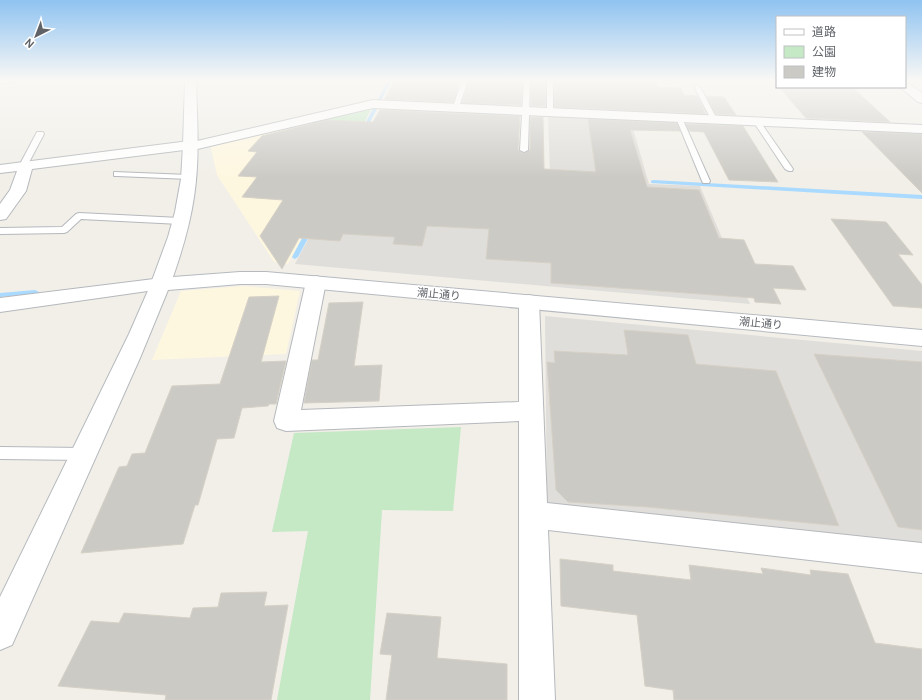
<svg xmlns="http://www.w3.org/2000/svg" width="922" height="700" font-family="Cabin,'Noto Sans JP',sans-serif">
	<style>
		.commercial { fill: #fef7e0 }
		.industrial { fill: #e0deda }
		.green { fill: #c5e8c5 }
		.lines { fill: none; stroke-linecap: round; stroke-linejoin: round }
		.stream { fill: #aadaff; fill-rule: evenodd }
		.building { fill: #cccac5; stroke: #d6d1c6 }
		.lane-casing { stroke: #b5b8bc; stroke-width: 2 }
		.street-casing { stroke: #b5b8bc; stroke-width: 2 }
		.secondary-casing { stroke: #b6babf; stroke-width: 2 }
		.lane { fill: #fff; fill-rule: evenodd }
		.street { fill: #fff; fill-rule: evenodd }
		.secondary { fill: #fff; fill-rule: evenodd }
		.labels { text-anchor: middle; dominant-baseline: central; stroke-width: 3.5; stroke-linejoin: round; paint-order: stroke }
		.street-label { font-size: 11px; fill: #5f6368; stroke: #fff }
	</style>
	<rect width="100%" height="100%" fill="#f1efe8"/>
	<path class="commercial" d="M309,121L360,130L288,264L274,262L217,175L210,144Z
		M243,286L300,291L286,354L152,360L181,291Z"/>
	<path class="industrial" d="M386,107L500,112L493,172L550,175L548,114L630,118L649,184L700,186L750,304L295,264L348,164L378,124Z
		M545,316L922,351V544L547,507Z"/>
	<path class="green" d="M373,106L360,130L315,128L309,121Z
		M461,427L453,511L382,510L370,700H277L308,531L272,532L294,433Z"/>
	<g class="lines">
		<path class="stream" d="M388,80H392L380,102L376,103Z
			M376,106L378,107L365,131L361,132V131L374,107Z
			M653,180L922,195V199L651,183V181Z
			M310,227L313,229L298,257L295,259L293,258L292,257L307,229Z
			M35,290L39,292L38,294L0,297V293Z"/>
	</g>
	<path class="building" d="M395,80H460L453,102L385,99Z
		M469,80H523L521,105L462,103Z
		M531,80H546V106H531Z
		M554,80H655L658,87L681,88L684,95L697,96L706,114L554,107Z
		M779,87H852L890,122L806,118Z
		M706,96L724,97L736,115L716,114Z
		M380,110L520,116L518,150L523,153L530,150V117H543L544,169L596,172L588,119L677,123L680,131L630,130L647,187L699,190L719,238L744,240L755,264L793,266L806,290L773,288L781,304L755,302L754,298L551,283V263L486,259L489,229L427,226L422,246L393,244L395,237L343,234L340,241L299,238L282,269L260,236L283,200L242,197L257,177L238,176L257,152L248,151L262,136L327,120L373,122Z
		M686,124L743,126L778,182L729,180L704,132L689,131Z
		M862,132L922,134V193Z
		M831,219L886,222L913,255L898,254L922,285V308L893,306Z
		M279,296L261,362L286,361L276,404H269L268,406L242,408L234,438L217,439L198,505H195L183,544L81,553L119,467L127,466L132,454L145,453L172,386L220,384L249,297Z
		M363,302L354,366L382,365L379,401L304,403L312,360H318L329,303Z
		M624,330L688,335L696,364L776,371L839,526L647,507L568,502L556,490L547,362L555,363L554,351L628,355Z
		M814,354L922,362V530L898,527Z
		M560,559L613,565V571L691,580L689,565L763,574L761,568L811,575L810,570L848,574L875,643L922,649V700H674L673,690L645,686L637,615L561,606Z
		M267,592L264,606L288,605L271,700H165L166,695L58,686L91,621L119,623L124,613L190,618L193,608L218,607L221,593Z
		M387,613L441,617L437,658L507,664V700H386L392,655L380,654Z"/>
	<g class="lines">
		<defs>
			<path id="lane" d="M462,80H468L459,107L456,109L453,107Z
				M524,80H530L528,150L524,152L520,150Z
				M547,80H553V112L550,114L547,112Z
				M697,85L700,87L717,119L716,120L711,119L694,87Z
				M679,116L682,118L710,181L709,183H703L702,181L676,118Z
				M757,119L759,120L793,169L792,171H789L785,169L753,121Z
				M37,132H43L44,134L26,168H20L19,166Z
				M114,172L189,175L193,177L189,179L117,176H114Z
				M79,213L180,218L185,221L180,224L81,219L67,232L64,233L0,234V228L62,227L76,214Z
				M0,447L84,448L89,450L91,454L89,458L84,460L0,459Z"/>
			<path id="street" d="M0,80H16L14,82L0,84Z
				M905,83L909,84L922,93V103L918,102L901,88L900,87H905Z
				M373,100L922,125V133L373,108L189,151L184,150L32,169L26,191L6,219L0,220V204L10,190L17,171L0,173V165L189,141L193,142Z
				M316,276L323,278L326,282L301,410L519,402V302L522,297L529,295L536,297L539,302L547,503L922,543V573L548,530L555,700H519V421L286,431L277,428L274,421L306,282L309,278Z
				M162,278L169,280L172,284L169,288L0,312V298Z"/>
			<path id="secondary" d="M185,80H196C197,119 200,158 194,197C190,224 182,251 173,277L240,272H266L922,330V346L266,284H240L168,290L140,358L12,645L0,650V597L129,334L150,286L168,237L175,212L181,179L183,146Z"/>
		</defs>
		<use href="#lane" class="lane-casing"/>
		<use href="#street" class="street-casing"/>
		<use href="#secondary" class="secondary-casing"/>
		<use href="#lane" class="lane"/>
		<use href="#street" class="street"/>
		<use href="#secondary" class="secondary"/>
	</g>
	<linearGradient id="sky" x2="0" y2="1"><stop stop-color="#8fc3f1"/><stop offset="0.45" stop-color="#f9f8f5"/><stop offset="1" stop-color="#f9f8f5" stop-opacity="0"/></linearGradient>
	<rect width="922" height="178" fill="url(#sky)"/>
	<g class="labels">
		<g class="street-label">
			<text transform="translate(439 294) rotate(5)">潮止通り</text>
			<text transform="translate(761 323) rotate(5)">潮止通り</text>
		</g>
	</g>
	<rect x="776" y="16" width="130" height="72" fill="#ffffff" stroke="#bfc1c3"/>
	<rect x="784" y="29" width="20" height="6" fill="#ffffff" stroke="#bfc1c3"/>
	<text x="812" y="36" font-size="12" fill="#5f6368">道路</text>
	<rect x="784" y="46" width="20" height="12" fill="#c5e8c5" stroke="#bfc1c3"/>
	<text x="812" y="56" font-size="12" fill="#5f6368">公園</text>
	<rect x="784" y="66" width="20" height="12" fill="#cccac5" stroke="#bfc1c3"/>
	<text x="812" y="76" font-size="12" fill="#5f6368">建物</text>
	<g transform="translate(36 36) rotate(222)" stroke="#ffffff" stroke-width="3" paint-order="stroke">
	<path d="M0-3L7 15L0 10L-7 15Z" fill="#5f6368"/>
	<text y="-6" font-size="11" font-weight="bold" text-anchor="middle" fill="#5f6368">N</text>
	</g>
</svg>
